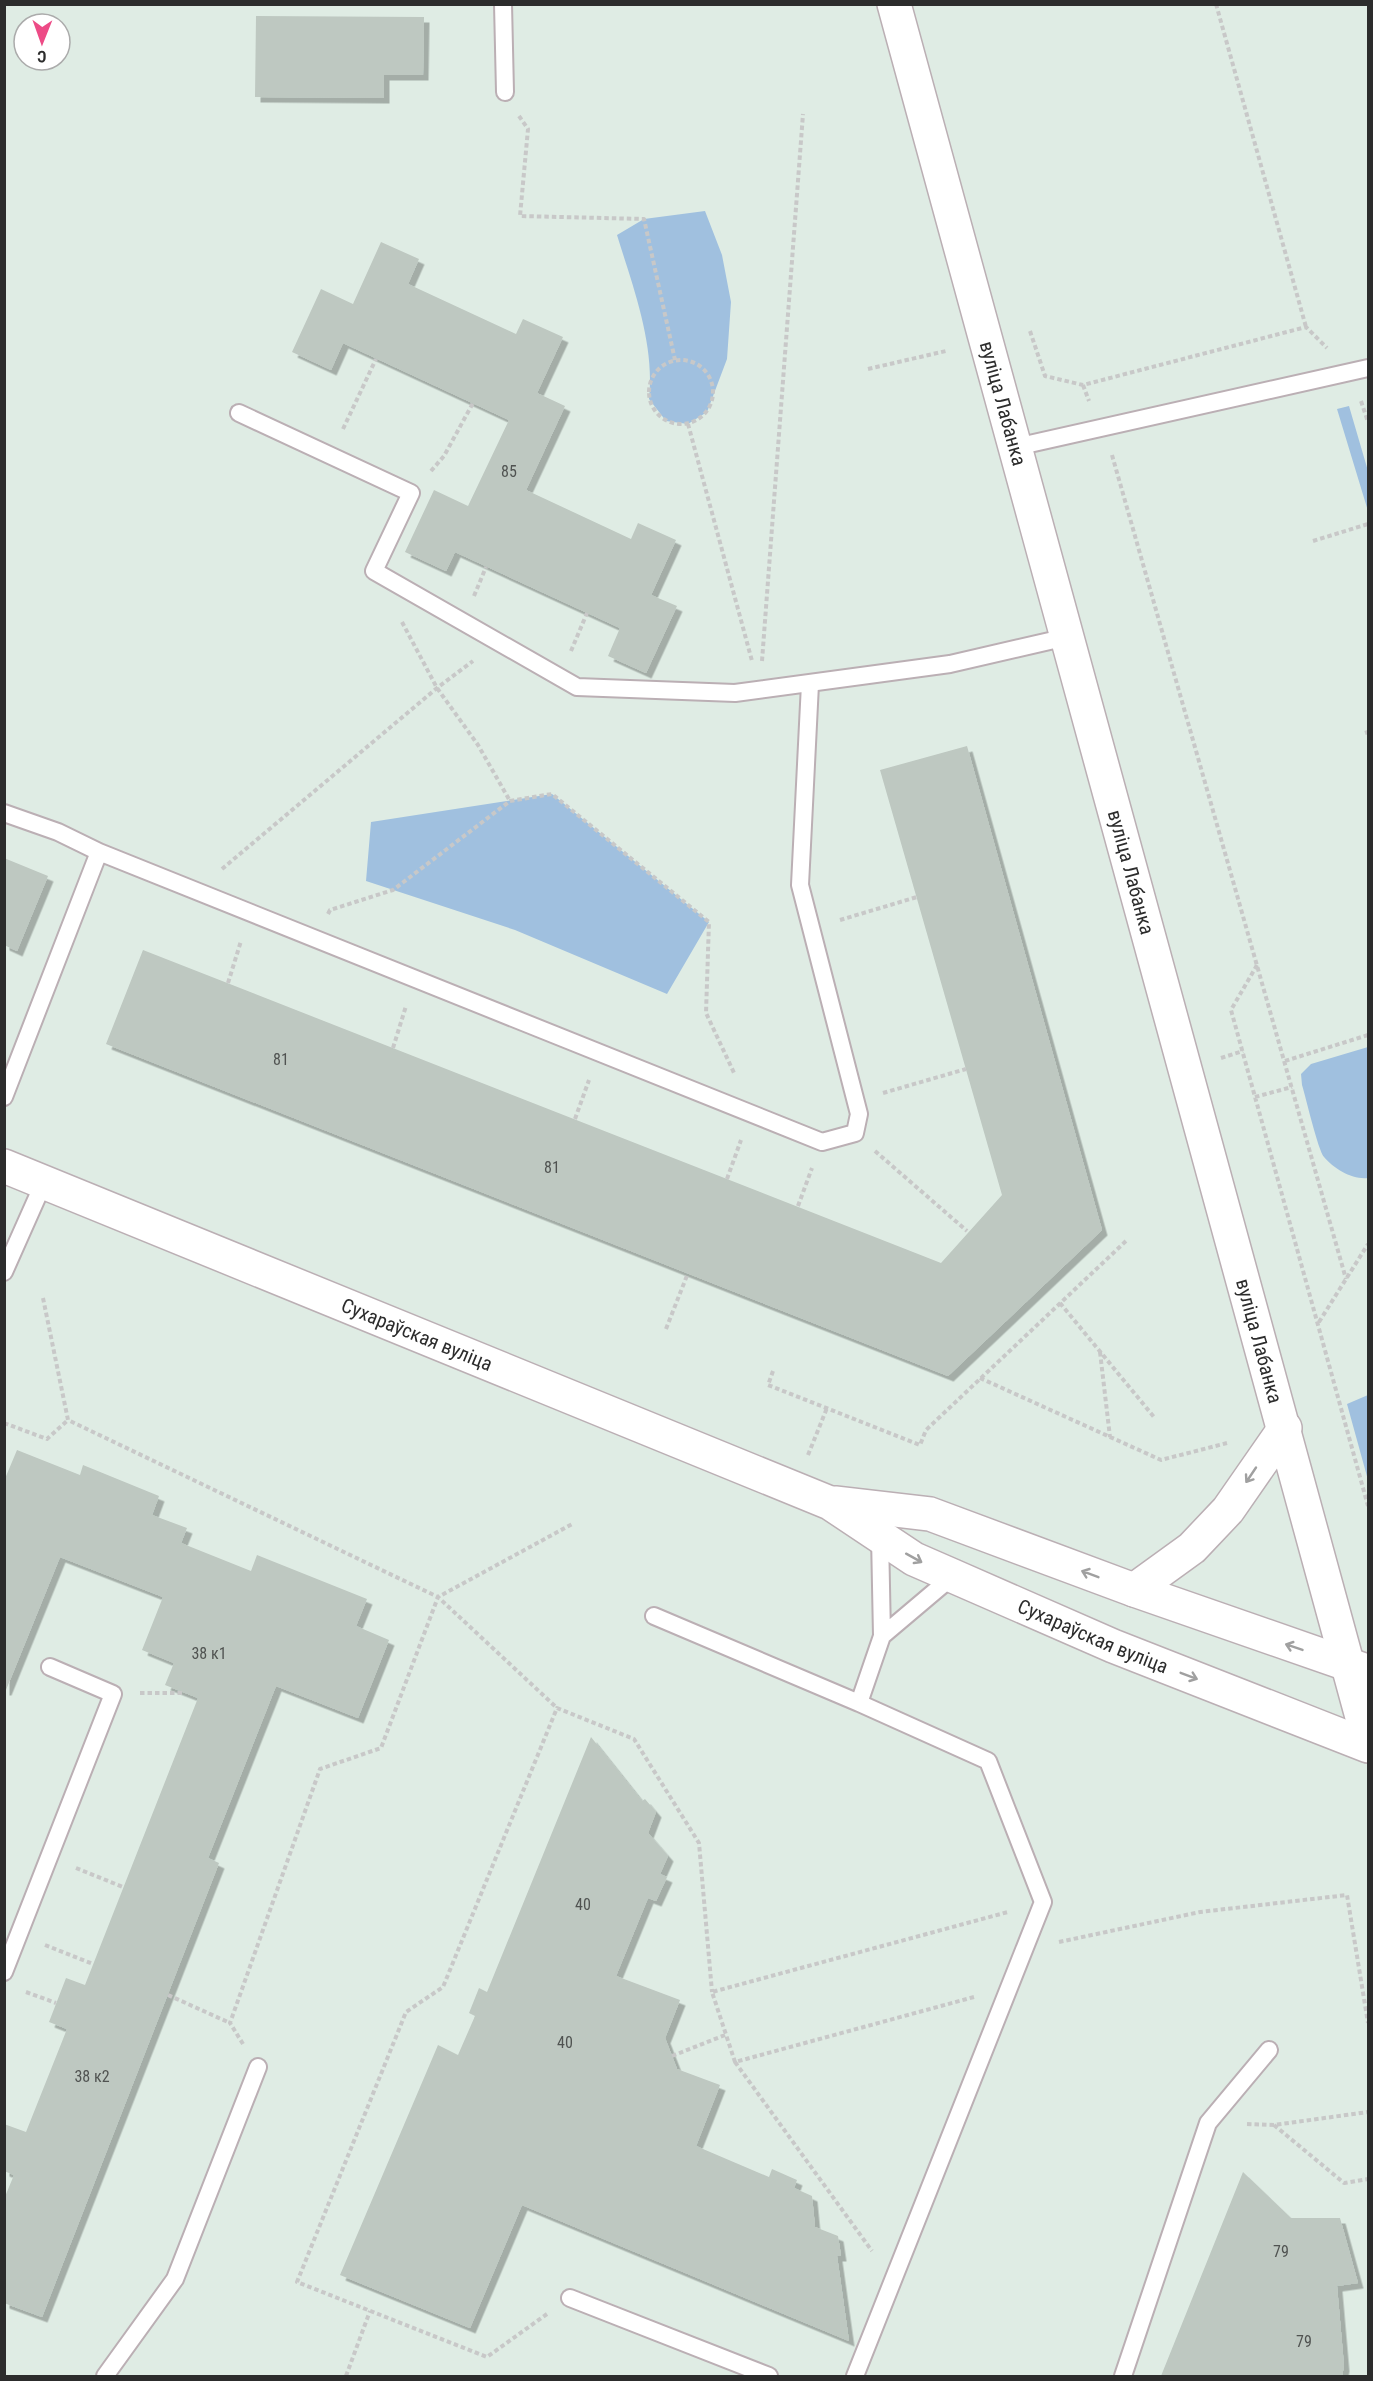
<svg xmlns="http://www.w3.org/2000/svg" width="1373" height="2381" font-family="'Roboto Condensed',sans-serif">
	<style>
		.green { fill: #a0c0df }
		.building { fill: #bec8c1; filter: url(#shadow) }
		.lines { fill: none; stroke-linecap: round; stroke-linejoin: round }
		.lane-casing { stroke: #bbafb4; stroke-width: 20 }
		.secondary-casing { stroke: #bbafb4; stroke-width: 36 }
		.path { stroke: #c8c8c8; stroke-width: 4; stroke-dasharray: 4.5 3; stroke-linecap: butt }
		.lane { stroke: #fff; stroke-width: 16 }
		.secondary { stroke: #fff; stroke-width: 33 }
		.oneway { stroke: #a0a0a0 }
		.labels { text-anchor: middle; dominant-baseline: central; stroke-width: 5; stroke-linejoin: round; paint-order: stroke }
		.number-label { font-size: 16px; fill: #505351 }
		.street-label { font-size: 20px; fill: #2c2c2c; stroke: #fff }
	</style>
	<defs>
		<filter id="shadow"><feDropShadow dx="5.5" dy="5.5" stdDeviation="0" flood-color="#0004"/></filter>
	</defs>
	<rect width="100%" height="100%" fill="#dfece4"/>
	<path class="green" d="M705,211L722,255L731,302L727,359L707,412L688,424L666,421L649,399C655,344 633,287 617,235L644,219Z
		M1349,406L1368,471V511L1337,409Z
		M552,794L709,922L667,994L515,930L366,881L371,822Z
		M1368,1047V1178C1353,1180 1334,1169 1324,1157C1318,1150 1306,1098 1302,1085L1301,1074L1311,1064Z
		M1368,1395V1480L1347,1404Z"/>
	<path class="building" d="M256,16L424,17L423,75H384V98L255,97Z
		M381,242L419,259L408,284L516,334L523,319L563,337L537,393L565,406L526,490L631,539L638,523L676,540L651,595L677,606L646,673L608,656L620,628L455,552L446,571L405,552L434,490L468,506L509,420L343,343L331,370L292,352L321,289L353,304Z
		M967,746L1102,1230L948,1376L106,1044L143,950L941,1263L1002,1195L880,770Z
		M4,858L48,876L17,951L4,945Z
		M17,1450L80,1475L83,1465L159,1496L152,1515L187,1528L181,1543L251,1571L257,1555L367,1599L356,1626L389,1640L358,1718L276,1686L208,1858L219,1863L42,2317L4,2303V2199L14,2175L4,2171V2124L26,2132L67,2029L49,2022L66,1978L85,1985L198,1698L165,1685L174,1663L142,1650L163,1597L60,1557L6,1690H4V1481Z
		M591,1737L642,1801L645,1799L656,1812L648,1833L668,1856L660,1874L667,1877L656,1901L648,1898L616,1976L680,2000L665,2038L677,2069L720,2085L696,2146L769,2177L772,2169L797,2180L794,2188L812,2196L815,2227L838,2236L841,2256H837L849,2341L522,2205L470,2328L340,2275L438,2045L458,2055L475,2016L469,2013L479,1988L487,1992Z
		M1243,2172L1291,2218H1340L1358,2283L1337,2286L1344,2366L1342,2376H1161Z"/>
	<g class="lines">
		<defs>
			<path id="lane" d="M503,4L505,92
				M239,413L411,493L374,571L577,687L735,693L950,664L1067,637
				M1016,447L1368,368
				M4,813L58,832L99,852
				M4,1097L99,852L822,1142L855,1133L859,1114L800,885L810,684
				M4,1272L44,1182
				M654,1616L859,1703
				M882,1636L953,1576
				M4,1972L113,1694L50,1667
				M570,2298L769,2376
				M105,2376L175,2279L258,2067
				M855,2376L1043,1902L988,1761L859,1703L882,1636L880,1536
				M1123,2376L1208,2123L1269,2050"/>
			<g id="secondary">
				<path id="s1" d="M894,4L1368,1739"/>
				<path id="s2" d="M4,1166L830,1503L914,1559L953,1576L1113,1646L1368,1746"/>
				<path d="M835,1503L930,1514L1134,1590L1364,1670"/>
				<path d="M1134,1590L1192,1548L1228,1510L1285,1428"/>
			</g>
		</defs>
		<use href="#lane" class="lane-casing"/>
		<use href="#secondary" class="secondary-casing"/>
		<path class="path" d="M1216,4L1306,327
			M519,116L528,129L520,216L644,219L675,360
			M1030,331L1045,376L1083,385L1306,327L1327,348
			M649 392a32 32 0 1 1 64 0a32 32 0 1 1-64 0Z
			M868,369L946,351
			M1083,385L1089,401
			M1361,401L1368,422
			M688,424L752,661
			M343,429L376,359
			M1112,455L1346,1279
			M431,471L444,456L473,403
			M1313,541L1368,524
			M474,596L486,567
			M402,622L437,688L478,745L510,801
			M571,651L587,613
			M762,661L803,114
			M1365,733L1368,732
			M222,869L437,688L473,661
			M328,914L330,910L393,890L510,801L552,794L709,922L706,1013L735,1075
			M840,920L917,897
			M1257,965L1231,1010L1368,1506
			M228,983L241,941
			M393,1048L406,1006
			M1221,1058L1243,1051
			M1285,1061L1368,1035
			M883,1093L966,1069
			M1255,1097L1292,1087
			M575,1119L589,1080
			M875,1151L967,1231
			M727,1179L741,1140
			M798,1206L812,1168
			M43,1298L68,1420L438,1597L557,1708
			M1060,1303L1154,1417
			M1319,1322L1368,1244
			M666,1329L688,1273
			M1100,1352L1110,1437
			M773,1371L768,1385L920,1445L926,1430L1126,1241
			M980,1378L1161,1460L1227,1443
			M4,1423L47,1439L68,1420
			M808,1455L827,1408
			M140,1693H185
			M76,1868L123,1887
			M1059,1942L1200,1912L1347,1895L1368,2023
			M45,1945L93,1964
			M26,1992L56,2003
			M168,1995L230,2023
			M974,1997L735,2062L712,1992L1008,1912
			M243,2044L230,2023L320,1769L381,1748L438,1597L574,1523
			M672,2056L725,2035
			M735,2062L872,2251
			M1247,2124L1274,2125L1368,2112
			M1274,2125L1344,2183L1368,2179
			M547,2314L487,2357L297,2282L406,2012L443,1987L557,1708L634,1739L699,1843L712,1992
			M346,2376L370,2311"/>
		<use href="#lane" class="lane"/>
		<use href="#secondary" class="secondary"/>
	</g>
	<defs><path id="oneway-shaft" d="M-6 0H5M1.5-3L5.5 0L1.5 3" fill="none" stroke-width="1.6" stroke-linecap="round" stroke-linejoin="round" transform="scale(1.5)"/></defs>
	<g class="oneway">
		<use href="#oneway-shaft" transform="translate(1251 1475) rotate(124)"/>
		<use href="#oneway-shaft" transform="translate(914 1558) rotate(29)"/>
		<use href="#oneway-shaft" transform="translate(1090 1574) rotate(-159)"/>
		<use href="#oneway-shaft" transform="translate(1294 1647) rotate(-161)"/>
		<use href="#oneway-shaft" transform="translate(1189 1676) rotate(21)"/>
	</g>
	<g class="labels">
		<g class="number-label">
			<text x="509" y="471">85</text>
			<text x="281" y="1059">81</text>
			<text x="552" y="1167">81</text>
			<text x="209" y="1653">38 к1</text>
			<text x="583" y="1904">40</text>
			<text x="565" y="2042">40</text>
			<text x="92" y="2076">38 к2</text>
			<text x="1281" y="2251">79</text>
			<text x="1304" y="2341">79</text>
		</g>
		<g class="street-label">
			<text stroke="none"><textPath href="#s1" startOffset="414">вуліца Лабанка</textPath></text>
			<text stroke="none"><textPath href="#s1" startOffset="900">вуліца Лабанка</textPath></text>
			<text stroke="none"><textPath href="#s2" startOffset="446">Сухараўская вуліца</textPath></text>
			<text stroke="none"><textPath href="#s1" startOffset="1386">вуліца Лабанка</textPath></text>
			<text stroke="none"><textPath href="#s2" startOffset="1188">Сухараўская вуліца</textPath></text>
		</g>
	</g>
	<rect width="1373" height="2381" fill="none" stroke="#2c2c2c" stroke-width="12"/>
	<g transform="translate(42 42) rotate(181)"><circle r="28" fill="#ffffff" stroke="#ababab" stroke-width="1.5"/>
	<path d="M0-4.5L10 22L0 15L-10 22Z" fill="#ed4b86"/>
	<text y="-9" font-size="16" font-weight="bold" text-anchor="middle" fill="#2c2c2c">С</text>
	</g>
</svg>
